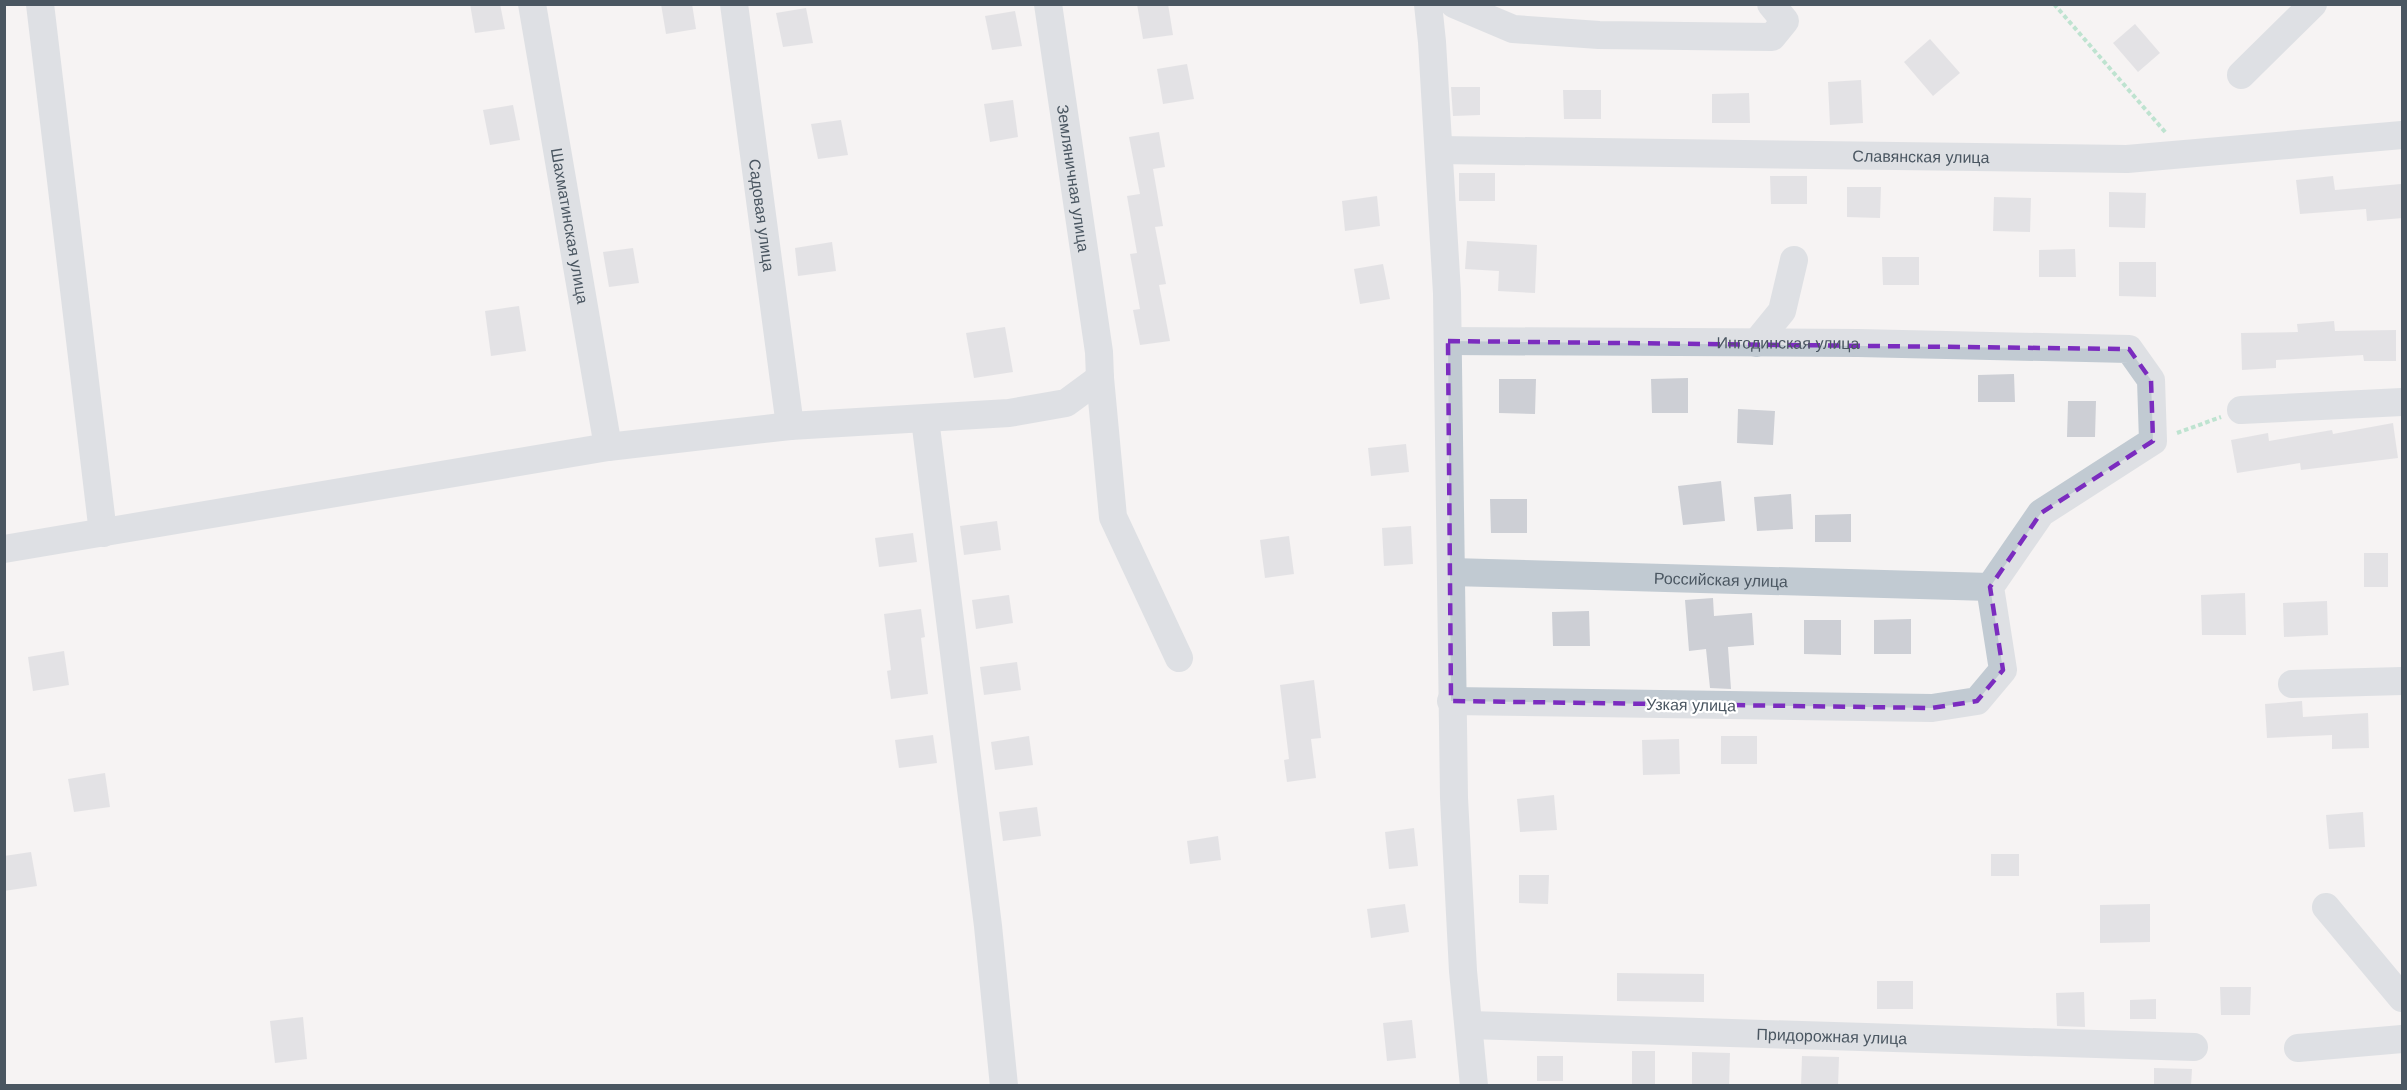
<svg xmlns="http://www.w3.org/2000/svg" width="2407" height="1090" font-family="Helvetica,sans-serif">
	<style>
		.building { fill: #cdcfd5 }
		.lines { fill: none; stroke-linecap: round; stroke-linejoin: round }
		.path { stroke: #7ad0a6; stroke-width: 4; stroke-dasharray: 4.5 3; stroke-linecap: butt }
		.minor { stroke: #c1cad2; stroke-width: 28 }
		.marked { fill: none; stroke: #7b2cbf; stroke-width: 4.5; stroke-dasharray: 12 8; stroke-linejoin: round }
		.labels { text-anchor: middle; dominant-baseline: central; stroke-width: 4.5; stroke-linejoin: round; paint-order: stroke }
		.street-label { font-size: 16px; fill: #4a5661; stroke: #fff }
	</style>
	<rect width="100%" height="100%" fill="#f5f3f3"/>
	<path class="building" d="M470,4H500L505,29L475,33Z
		M661,4H692L696,29L666,34Z
		M1137,4H1168L1173,35L1143,39Z
		M806,8L813,43L783,47L776,13Z
		M1015,11L1022,46L992,50L985,16Z
		M2135,24L2160,53L2138,72L2113,43Z
		M1930,39L1960,73L1933,96L1904,62Z
		M1187,64L1194,99L1163,104L1157,69Z
		M1861,80L1863,123L1830,125L1828,82Z
		M1451,87H1480V115L1453,116Z
		M1563,90H1601V119H1564Z
		M1749,93L1750,123H1712V94Z
		M1013,100L1018,137L990,142L984,104Z
		M513,105L520,140L490,145L483,110Z
		M841,120L848,155L818,159L811,124Z
		M1159,132L1165,167L1153,169L1163,226L1155,227L1166,284L1159,285L1170,341L1140,345L1133,310L1140,309L1130,254L1137,253L1127,196L1140,194L1129,137Z
		M1459,173H1495V201H1459Z
		M1770,176H1807V204H1771Z
		M2333,176L2335,190L2401,184L2403,218L2367,221L2366,209L2300,214L2296,180Z
		M1847,187H1881L1880,218L1847,217Z
		M2109,192L2146,193L2145,228L2109,227Z
		M1377,196L1380,226L1345,231L1342,201Z
		M1994,197L2031,198L2030,232L1993,231Z
		M1467,241L1537,245L1535,293L1498,291L1499,271L1465,269Z
		M832,242L836,271L798,276L795,248Z
		M633,248L639,283L609,287L603,252Z
		M2075,249L2076,277H2039V250Z
		M1882,257H1919V285H1883Z
		M2119,262H2156V297L2119,296Z
		M1383,264L1390,299L1360,304L1354,269Z
		M519,306L526,351L491,356L485,311Z
		M2334,321L2335,331L2396,330V361H2364L2363,355L2276,360V368L2242,370L2241,333L2298,332L2297,324Z
		M1005,327L1013,372L974,378L966,333Z
		M2014,374L2015,402H1978V375Z
		M1688,378V413H1652L1651,379Z
		M1499,379H1536L1535,414L1499,413Z
		M2068,401H2096L2095,437H2067Z
		M1738,409L1775,411L1773,445L1737,443Z
		M2393,423L2398,458L2301,470L2300,463L2237,473L2231,440L2268,433L2269,441L2332,430L2333,434Z
		M1406,444L1409,472L1371,476L1368,448Z
		M1721,481L1725,521L1683,525L1678,486Z
		M1791,494L1793,529L1757,531L1754,497Z
		M1490,499H1527V533H1491Z
		M1851,514V542H1815V515Z
		M997,521L1001,550L964,555L960,526Z
		M1411,526L1413,564L1384,566L1382,528Z
		M913,533L917,562L879,567L875,538Z
		M1289,536L1294,574L1265,578L1260,540Z
		M2364,553H2388V587H2364Z
		M2245,593L2246,635H2202L2201,595Z
		M1009,595L1013,623L976,629L972,600Z
		M1713,598L1714,616L1752,613L1754,645L1728,647L1731,689L1710,688L1706,649L1689,651L1685,600Z
		M2327,601L2328,635L2284,637L2283,603Z
		M921,609L925,637L921,638L928,694L891,699L887,671L891,670L884,614Z
		M1589,611L1590,646H1553L1552,612Z
		M1911,619V654H1874V620Z
		M1804,620H1841V655L1804,654Z
		M64,651L69,685L33,691L28,657Z
		M1017,662L1021,690L984,695L980,667Z
		M1314,680L1321,738L1311,739L1316,778L1287,782L1284,760L1289,759L1280,685Z
		M2302,701L2303,717L2368,713L2369,748L2332,749V735L2267,738L2265,704Z
		M933,735L937,763L899,768L895,740Z
		M1029,736L1033,765L995,770L991,742Z
		M1721,736H1757V764H1721Z
		M1679,739L1680,774L1643,775L1642,740Z
		M105,773L110,807L74,812L68,779Z
		M1554,795L1557,830L1520,832L1517,799Z
		M1037,807L1041,836L1003,841L999,812Z
		M2363,812L2365,847L2329,849L2326,815Z
		M1414,828L1418,866L1389,869L1385,832Z
		M1218,836L1221,860L1190,864L1187,841Z
		M31,852L37,886L4,891V856Z
		M1991,854H2019V876H1991Z
		M1519,875H1549L1548,904L1519,903Z
		M1405,904L1409,932L1371,938L1367,909Z
		M2150,904V942L2100,943V905Z
		M1617,973L1704,974V1002L1617,1001Z
		M1877,981H1913V1009H1877Z
		M2220,987H2251L2250,1015H2221Z
		M2084,992L2085,1027L2057,1026L2056,993Z
		M2156,999V1019H2130V1000Z
		M303,1017L307,1059L275,1063L270,1021Z
		M1412,1020L1416,1058L1387,1061L1383,1023Z
		M1632,1051H1655V1086L1632,1085Z
		M1692,1052L1730,1053L1729,1086H1692Z
		M1537,1056H1563V1081H1537Z
		M1802,1056L1839,1057L1838,1086H1801Z
		M2154,1068L2192,1069L2191,1086H2154Z"/>
	<g class="lines">
		<path class="path" d="M2054,4L2166,133
			M2177,433L2221,417"/>
		<g class="minor">
			<path d="M40,4L103,533"/>
			<path id="s1" d="M532,4L608,447"/>
			<path id="s2" d="M734,4L790,426"/>
			<path id="s3" d="M1048,4L1099,352L1100,378L1113,517L1179,658"/>
			<path d="M1428,4L1432,42L1447,293L1454,798L1463,971L1474,1086"/>
			<path d="M1454,4L1513,29L1599,35L1772,37L1785,21L1771,4"/>
			<path d="M2241,75L2313,4"/>
			<path id="s4" d="M1439,150L2127,159L2402,135"/>
			<path id="s5" d="M1448,341L1858,343L2129,349L2151,380L2153,441L2041,513L1990,587L2003,670L1977,701L1932,708L1451,701"/>
			<path d="M1756,343L1782,311L1794,260"/>
			<path d="M2241,410L2402,402"/>
			<path d="M925,419L988,926L1004,1086"/>
			<path d="M4,549L608,447L790,426L1009,413L1066,403L1100,378"/>
			<path id="s6" d="M1451,572L1990,587"/>
			<path d="M2292,684L2402,681"/>
			<path d="M2326,907L2402,998"/>
			<path id="s7" d="M1469,1025L2194,1047"/>
			<path d="M2298,1048L2402,1039"/>
		</g>
	</g>
	<path d="M0 0H2407V1090H0ZM1448,341L2129,349L2151,380L2153,441L2041,513L1990,587L2003,670L1977,701L1932,708L1451,701Z" fill="#f5f3f3" fill-opacity=".55" fill-rule="evenodd"/>
	<path class="marked" d="M1448,341L2129,349L2151,380L2153,441L2041,513L1990,587L2003,670L1977,701L1932,708L1451,701Z"/>
	<g class="labels">
		<g class="street-label">
			<text stroke="none"><textPath href="#s4" startOffset="482">Славянская улица</textPath></text>
			<text stroke="none"><textPath href="#s3" startOffset="176">Земляничная улица</textPath></text>
			<text stroke="none"><textPath href="#s2" startOffset="213">Садовая улица</textPath></text>
			<text stroke="none"><textPath href="#s1" startOffset="225">Шахматинская улица</textPath></text>
			<text stroke="none"><textPath href="#s5" startOffset="340">Ингодинская улица</textPath></text>
			<text stroke="none"><textPath href="#s6" startOffset="270">Российская улица</textPath></text>
			<text transform="translate(1691 705) rotate(1)">Узкая улица</text>
			<text stroke="none"><textPath href="#s7" startOffset="363">Придорожная улица</textPath></text>
		</g>
	</g>
	<rect width="2407" height="1090" fill="none" stroke="#4a5661" stroke-width="12"/>
</svg>
